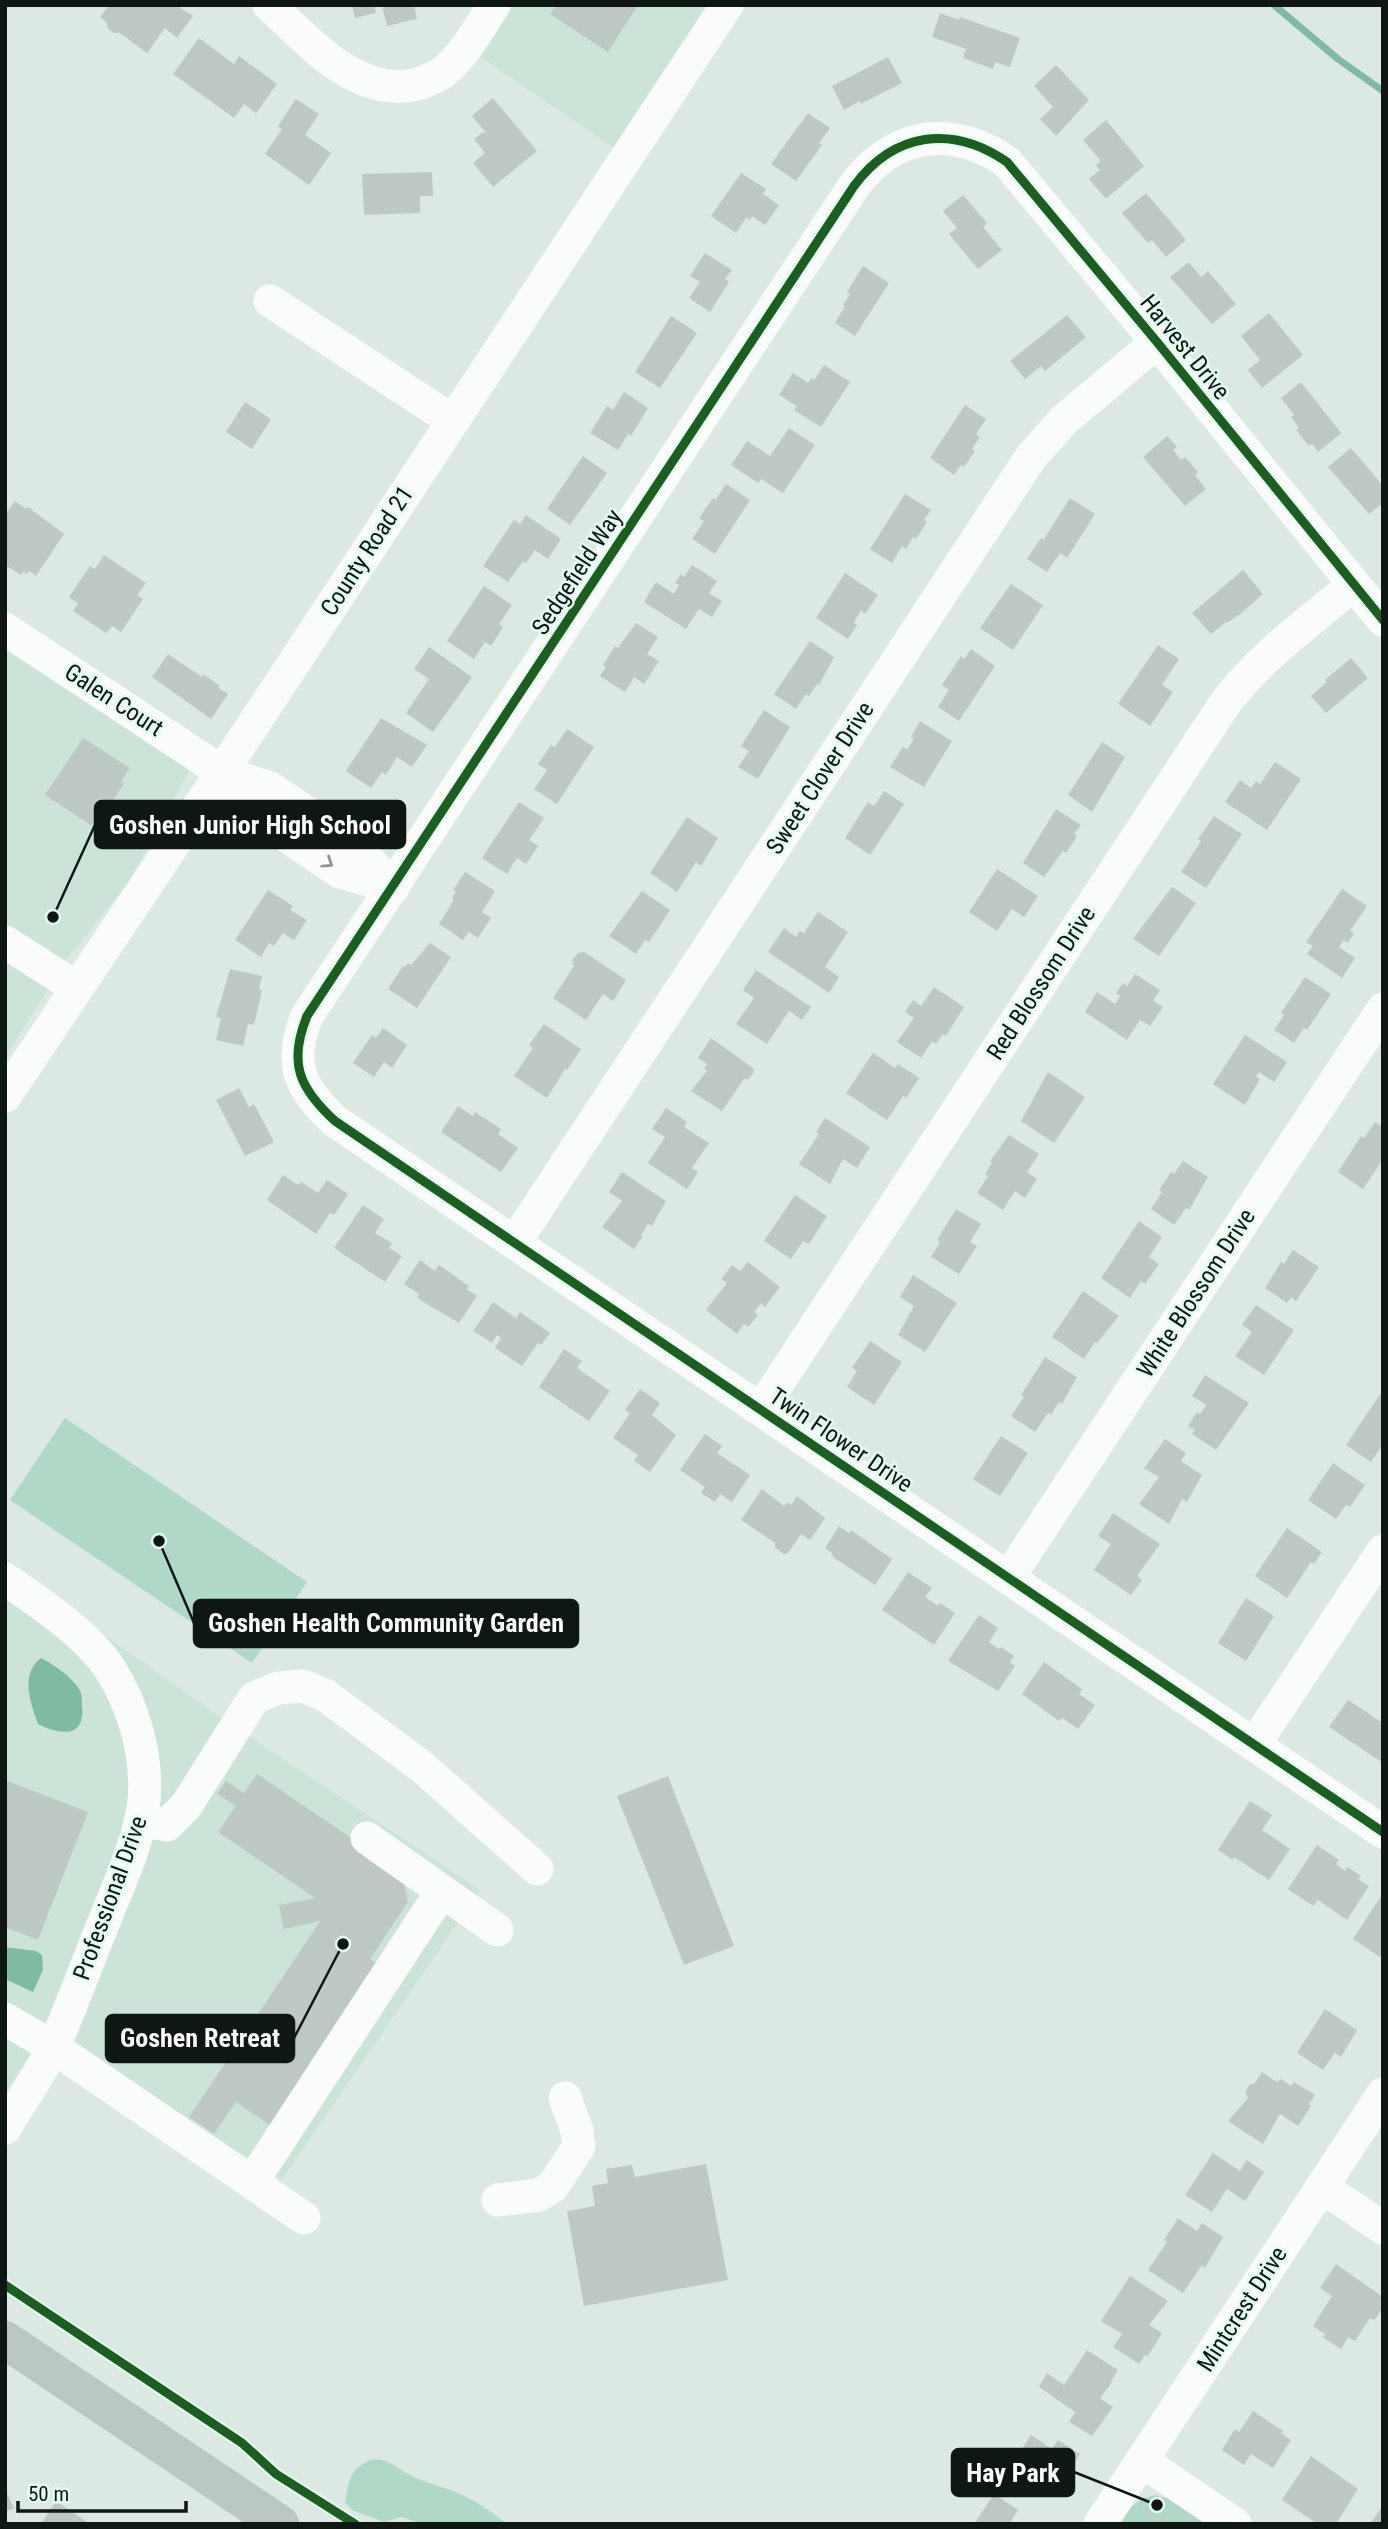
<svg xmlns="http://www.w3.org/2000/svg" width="1388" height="2529" font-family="'Roboto Condensed',sans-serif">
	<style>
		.built { fill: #cce3d8 }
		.green { fill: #afd8c6 }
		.water { fill: #7fbba2 }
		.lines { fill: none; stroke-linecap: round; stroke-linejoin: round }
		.stream { stroke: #7fbba2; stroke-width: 7 }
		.building { fill: #bec9c4 }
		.path { stroke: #cacecc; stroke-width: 4.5; stroke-dasharray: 3.5 5; stroke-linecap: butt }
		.minor { stroke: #fafcfb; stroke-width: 33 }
		.major { stroke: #bbc7c2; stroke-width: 38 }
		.cycleway-casing { stroke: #e4fcf0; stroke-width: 13 }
		.cycleway { stroke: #1b5e20; stroke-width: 9 }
		.oneway { stroke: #909593 }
		.labels { text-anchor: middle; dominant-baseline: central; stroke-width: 5; stroke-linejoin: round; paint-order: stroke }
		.street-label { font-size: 24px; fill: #0f1713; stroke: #e4fcf0 }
		.leader { fill: none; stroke: #0f1713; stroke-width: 2.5 }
		.callout-dot { fill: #0f1713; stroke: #e4fcf0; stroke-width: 2.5 }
		.callout { fill: #0f1713; stroke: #0f1713; stroke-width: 2.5 }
		.callout-label { font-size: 26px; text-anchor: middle; font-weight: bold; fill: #fff }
	</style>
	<rect width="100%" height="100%" fill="#dce9e3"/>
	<path class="built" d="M511,5H711L616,149L477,55Z
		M11,647L191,767L130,880L70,955L5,1057V656Z
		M5,1564L223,1719L480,1890L282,2180L77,2046L31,2054L5,2093Z"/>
	<path class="green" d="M65,1418L307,1582L252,1663L10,1500Z
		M373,2459C389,2458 399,2470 413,2477C427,2483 441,2486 455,2492C473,2499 491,2511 507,2524H422L402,2517L384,2522L352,2510L345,2502C350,2478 349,2469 373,2459Z
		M1156,2495L1173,2500L1209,2524H1118C1129,2507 1137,2499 1156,2495Z"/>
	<path class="water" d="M41,1658C54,1665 71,1676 79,1689C82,1693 82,1701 82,1705C86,1739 60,1735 38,1724C30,1702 20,1674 41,1658Z
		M5,1947L36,1951L42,1955L43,1970L33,1992L5,1979Z"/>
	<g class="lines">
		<path class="stream" d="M1274,5L1338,59L1383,91"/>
	</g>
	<path class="building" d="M109,5H182L180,8L193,16L177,38L165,28L147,53L120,33H114L108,29L107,23L100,17Z
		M352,5H374L376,13L355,18Z
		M382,5H414L417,19L387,26Z
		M556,5H638L608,52L550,14Z
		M940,13L959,20L960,17L1020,38L1010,67L995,62L993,69L963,58L966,49L932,37Z
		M199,38L234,64L239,56L277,84L256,113L244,104L234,118L173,74Z
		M888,57L902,83L861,104L860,101L844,110L832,86Z
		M1056,65L1089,100L1056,136L1040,119L1053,107L1034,86Z
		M493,98L537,151L493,187L473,163L485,153L474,139L483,132L487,134L472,116Z
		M296,99L319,114L305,135L331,153L309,185L265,154L282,129L278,126Z
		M808,113L830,128L819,143L822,145L796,181L771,164Z
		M1106,120L1144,166L1106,199L1089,179L1100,170L1096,165L1101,161L1083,140Z
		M432,172L433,196H420V213L364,215L362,174Z
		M741,173L766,189L763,194L779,205L765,225L752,216L750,220L746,218L736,233L711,216Z
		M1146,193L1186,240L1166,257L1152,240L1148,243L1122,213Z
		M963,195L987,223L983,227L1002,250L978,269L949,234L957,228L943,211Z
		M705,253L732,270L725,279L729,282L710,312L689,298L700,282L690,276Z
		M1189,262L1201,277L1208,271L1236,304L1212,324L1170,277Z
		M863,266L889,283L855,336L835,323L845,306L843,305L850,294L847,292Z
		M1269,313L1303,355L1262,388L1248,370L1260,360L1241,336Z
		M1067,315L1086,337L1045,371L1041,366L1025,379L1010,361Z
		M671,316L697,333L660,388L635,372Z
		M824,365L850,382L821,427L794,410L797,406L779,395L793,373L808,383L812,378L814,380Z
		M1301,382L1341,433L1318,452L1312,444L1309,446L1296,430L1299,428L1291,417L1294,415L1281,398Z
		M624,392L648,408L631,436L628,434L618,450L590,433L607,406L613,410Z
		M245,402L271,419L252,449L226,432Z
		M965,405L986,419L976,434L980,437L972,449L975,451L964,467L961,465L954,475L930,458Z
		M789,428L815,445L783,493L761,479L758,483L731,465L747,441L770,456Z
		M1167,436L1177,447L1173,450L1181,460L1185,457L1198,472L1195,475L1206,489L1185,506L1143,457Z
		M1351,448L1383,486V503L1369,514L1328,467Z
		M583,456L607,473L570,525L547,509Z
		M726,484L750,500L715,554L692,539L704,521L699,518L713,498L716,499Z
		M905,494L931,510L924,520L927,522L916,539L913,537L906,549L902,546L892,563L870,549Z
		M1070,498L1095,514L1067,558L1060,553L1047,572L1027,559L1041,538L1044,539Z
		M15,501L26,509L28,507L64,534L36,576L29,571L27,574L23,572L21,575L5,565V515Z
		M526,515L561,539L548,559L535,550L526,563L523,561L508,582L483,566L514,520L520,524Z
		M104,555L146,583L137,595L143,599L121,632L112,626L106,633L73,611L78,603L69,597L90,566L95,569Z
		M692,565L717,581L709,593L722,601L712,617L699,609L686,629L644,602L656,582L674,594L679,585L675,583L681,574L684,577Z
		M1243,570L1263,594L1239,615L1227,623L1226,622L1211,634L1192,613Z
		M845,573L878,595L865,614L861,611L854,622L857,625L848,639L816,618Z
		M1011,584L1043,605L1013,650L980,628Z
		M484,586L512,605L499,624L503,627L491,646L485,642L474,659L447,641Z
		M636,623L658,637L647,654L659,661L644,684L634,677L625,692L600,676L606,667L603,665L615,646L618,648Z
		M810,641L834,657L819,685L817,684L809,696L806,694L796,709L774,694Z
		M1158,645L1179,659L1162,685L1173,692L1150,726L1118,704Z
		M429,647L472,677L433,732L406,713L429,679L414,669Z
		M971,649L995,666L959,721L938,707L949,690L942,685L961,656L964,659Z
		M168,654L202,677L203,674L219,685L218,688L228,694L211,719L152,677Z
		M1351,658L1368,678L1326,713L1311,696L1327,682L1325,680Z
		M764,710L790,727L758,779L738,767L749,751L741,746Z
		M381,718L427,745L412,767L397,757L386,775L382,772L371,788L346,771Z
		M920,721L952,741L924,787L890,767L903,747L907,750L914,738L911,737Z
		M567,729L594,747L557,804L534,789L547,770L538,764L551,745L555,747Z
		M83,738L130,768L121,782L124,783L104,814L101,813L92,826L45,795Z
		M1102,742L1125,757L1092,812L1068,795Z
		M1275,762L1301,779L1267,830L1225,802L1240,780L1251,788L1256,781L1260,784Z
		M884,791L904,804L870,855L845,838L868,802L874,806Z
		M519,802L544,818L529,840L538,846L526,864L517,858L507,874L482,858Z
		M1056,809L1081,825L1074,834L1077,836L1066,853L1063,851L1044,877L1023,863Z
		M1214,816L1242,834L1206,888L1181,872L1201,841L1198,839Z
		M687,817L718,838L701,866L696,862L677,892L650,873Z
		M997,869L1038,896L1024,917L1012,909L997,931L969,912Z
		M465,872L495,891L482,912L491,918L478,938L469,932L463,940L439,924L454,900L452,898L456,892L453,890Z
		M1172,887L1196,903L1159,956L1133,939Z
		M1342,889L1367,906L1350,931L1354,933L1348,943L1344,940L1339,947L1355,958L1342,978L1307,954L1313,946L1306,942Z
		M268,890L293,906L290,910L307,920L294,940L283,933L274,946L269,943L261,957L235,940Z
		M642,891L670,910L649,942L645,940L636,954L609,936Z
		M818,912L848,932L825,967L839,977L829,993L768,952L784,928L796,937L800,931L804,933Z
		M430,943L451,957L417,1008L388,989L403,966L405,967L408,963L411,965Z
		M584,952L626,980L613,1001L603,994L586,1020L553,998L574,966L572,960L578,953Z
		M230,969L262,976L259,989L262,990L254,1025L248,1024L243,1046L216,1040L221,1018L216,1017Z
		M756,970L811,1007L802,1020L789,1011L767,1044L736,1024L754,998L743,990Z
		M1135,974L1160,990L1153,1001L1163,1007L1150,1026L1140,1020L1127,1040L1085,1012L1097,992L1115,1004L1120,996L1116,993L1123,983L1127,986Z
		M1305,977L1331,994L1307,1030L1304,1028L1294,1043L1274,1030L1284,1015L1281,1013Z
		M934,987L964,1007L946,1036L943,1034L936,1044L932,1041L921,1058L897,1042L914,1018L905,1012L913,1000L921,1006Z
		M544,1024L581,1049L567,1070L565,1069L547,1098L514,1076L533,1048L529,1045Z
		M383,1028L407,1045L392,1068L384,1062L374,1077L353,1063L372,1035L376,1038Z
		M1245,1035L1287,1062L1274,1082L1259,1072L1256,1077L1260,1079L1245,1105L1213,1084Z
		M711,1038L753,1068L754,1072L749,1079H744L722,1111L691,1091L707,1071L704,1069L707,1064L698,1058Z
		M873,1053L895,1068L898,1064L919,1078L906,1098L903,1096L887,1120L846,1093Z
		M1048,1072L1085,1097L1054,1143L1021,1121Z
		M239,1088L249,1107L254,1104L274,1142L245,1156L216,1100Z
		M458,1106L473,1116L475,1112L501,1129L498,1134L518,1148L501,1172L441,1132Z
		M666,1108L687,1122L684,1127L709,1143L692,1168L698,1172L687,1189L648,1163L665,1137L652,1129Z
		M825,1118L870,1147L857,1168L843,1159L830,1184L799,1164L819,1134L816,1132Z
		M1375,1122L1383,1127V1159L1363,1189L1338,1172L1361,1136L1364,1138Z
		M1009,1135L1039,1154L1027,1172L1037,1179L1025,1198L1015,1191L1003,1210L977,1193L988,1176L985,1174L992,1163L990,1161Z
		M1183,1161L1208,1177L1189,1210L1186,1208L1174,1225L1151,1209L1162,1192L1159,1190L1171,1172L1174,1174Z
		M622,1172L666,1201L652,1226L648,1224L641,1235L643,1236L634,1249L602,1227L622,1201L609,1192Z
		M283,1175L298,1185L301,1182L318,1193L327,1180L348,1194L334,1215L330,1213L316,1234L267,1200Z
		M795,1195L827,1216L809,1244L803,1241L791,1259L764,1241Z
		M363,1205L384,1219L375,1233L392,1243L389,1248L402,1256L385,1282L334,1248Z
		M956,1209L981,1224L970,1242L977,1246L959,1274L931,1257L940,1242L937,1240Z
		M1139,1221L1162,1237L1149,1257L1159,1264L1145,1284L1141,1281L1130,1298L1101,1278Z
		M1293,1250L1319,1267L1296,1301L1291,1297L1287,1303L1265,1288L1281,1262L1284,1264Z
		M420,1260L435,1271L439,1265L469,1286L466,1289L477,1296L459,1323L417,1298L419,1294L404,1284Z
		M748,1262L780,1287L765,1307L761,1303L754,1312L758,1315L748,1327L744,1324L737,1334L706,1310L727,1283L721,1279L732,1265L740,1271Z
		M913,1275L957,1303L925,1352L898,1335L914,1306L900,1297Z
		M1083,1291L1119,1316L1097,1343L1095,1342L1084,1359L1052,1337Z
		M493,1302L516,1318L520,1312L550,1333L541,1345L538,1343L522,1366L495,1348L501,1338L497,1335L492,1343L473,1331Z
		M1256,1305L1294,1330L1264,1375L1235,1356L1252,1332L1242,1325Z
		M870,1341L902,1362L874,1405L847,1387L857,1371L852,1368Z
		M564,1349L582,1361L577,1368L610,1391L589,1421L539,1387Z
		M1045,1357L1077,1377L1062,1404L1059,1402L1051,1415L1048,1413L1035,1432L1011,1416L1024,1397L1021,1395Z
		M1205,1375L1249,1403L1216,1450L1192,1434L1195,1430L1188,1426L1197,1412L1200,1414L1206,1405L1192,1396Z
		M640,1389L660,1403L652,1415L676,1435L650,1472L634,1461L638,1455L613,1438L630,1413L625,1410Z
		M1383,1390V1444L1371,1462L1346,1445Z
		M705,1434L722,1446L717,1453L750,1475L732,1502L720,1494L715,1502L701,1493L705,1487L680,1470Z
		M1001,1436L1028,1453L1000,1496L973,1479Z
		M1165,1439L1186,1453L1181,1461L1202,1475L1187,1502L1182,1499L1169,1524L1139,1504L1159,1477L1144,1468Z
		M1333,1463L1365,1485L1350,1507L1346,1505L1336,1519L1308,1500Z
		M762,1489L784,1506L787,1502L791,1505L797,1496L825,1518L810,1540L801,1534L788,1553L784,1554L775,1548V1543L741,1520Z
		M1113,1513L1160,1544L1137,1576L1142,1580L1131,1595L1094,1570L1111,1544L1098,1536Z
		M839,1526L849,1533L851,1530L892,1559L875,1585L833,1557L832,1553L825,1548Z
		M1287,1528L1322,1552L1314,1564L1311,1562L1287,1598L1255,1576Z
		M908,1572L932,1588L925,1597L938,1606L940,1603L955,1613L934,1645L882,1610Z
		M1246,1598L1274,1616L1246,1661L1218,1643Z
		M979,1615L998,1628L989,1642L999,1649L1001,1647L1014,1656L1010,1662L1015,1666L998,1691L948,1661Z
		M1044,1662L1082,1689L1079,1694L1095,1705L1078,1729L1062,1718L1059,1721L1022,1694Z
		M1348,1700L1383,1723V1763L1329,1727Z
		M257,1774L372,1852L367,1859L404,1884L408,1902L370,1959L379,1965L271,2126L236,2102L214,2134L189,2117L320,1921L284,1929L279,1905L315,1898L218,1832L236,1806L217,1794L226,1781L244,1793Z
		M668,1776L734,1946L684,1965L617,1796Z
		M5,1780L88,1812L38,1940L5,1927Z
		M1250,1801L1272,1815L1262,1830L1290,1849L1269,1880L1234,1857L1233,1860L1218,1850Z
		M1317,1845L1339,1860L1336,1864L1345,1871L1348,1867L1361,1876L1358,1879L1369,1886L1347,1920L1318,1900L1313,1906L1288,1889Z
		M1383,1893V1959L1353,1939Z
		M1325,2009L1357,2030L1341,2057L1335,2053L1323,2070L1297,2053Z
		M1262,2072L1277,2082L1281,2079L1291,2086L1294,2082L1315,2095L1309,2104L1311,2106L1298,2126L1280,2114L1263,2144L1228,2121L1248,2098L1245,2092L1250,2084H1254Z
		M1213,2153L1240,2171L1247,2160L1264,2172L1245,2201L1227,2189L1212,2212L1185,2195Z
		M706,2164L728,2280L584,2306L567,2211L595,2206L592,2186L608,2183L606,2169L632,2165L635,2177Z
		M1178,2218L1197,2231L1202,2223L1223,2237L1205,2268L1202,2265L1183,2293L1148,2270L1167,2242L1164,2240Z
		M1336,2264L1383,2297L1380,2303L1383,2306L1377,2317L1373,2320L1370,2318L1355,2341L1348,2337L1341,2349L1323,2337L1325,2334L1313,2326L1332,2296L1320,2288Z
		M1130,2276L1168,2301L1149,2325L1162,2333L1148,2356L1145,2355L1139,2364L1113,2347L1122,2334L1101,2321Z
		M1087,2350L1118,2370L1111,2381L1112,2382L1100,2398L1113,2407L1092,2436L1069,2422L1075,2412L1039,2387L1047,2373L1064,2385Z
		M1253,2411L1283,2431L1281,2433L1291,2440L1273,2468L1251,2454L1244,2465L1222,2450L1235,2429L1239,2432Z
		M1031,2435L1052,2449L1058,2440L1080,2454L1060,2487L1050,2480L1039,2497L1004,2476Z
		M1311,2456L1358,2489L1336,2524H1318L1282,2500Z
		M5,2489L14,2508L5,2512Z
		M994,2494L1018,2510L1009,2524H974Z
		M56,2501L90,2524H41Z
		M1383,2505V2524H1370Z"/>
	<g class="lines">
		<path class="path" d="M1141,2509L1167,2524"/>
		<path class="minor" d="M269,5C310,42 357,99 418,84C426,81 435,78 442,73C464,56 479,28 494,5
			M270,301L453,421
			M1383,620L1157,342L1007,162C952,124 894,132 854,186L307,1016C288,1063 299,1088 335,1121L1383,1832
			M5,629L222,772L270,788L357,847L393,888
			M222,772L254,814L340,872L392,887
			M5,942L77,988
			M5,1096L222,772L727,5
			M515,1242L1031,457L1064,420L1157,342
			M761,1409L1226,702C1261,656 1309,622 1353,585
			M1009,1577L1383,1009
			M5,1579C38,1601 89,1636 110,1669C134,1706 148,1757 144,1801C139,1842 119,1884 104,1922C87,1963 72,2006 54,2046C40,2074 21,2101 5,2128
			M1254,1745L1383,1551
			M140,1821L167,1825L186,1806L254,1698L278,1688L303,1686L325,1695L421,1766L537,1869
			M367,1838L497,1930
			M5,2019L53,2047L304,2218
			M252,2182L442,1891
			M1322,2187L1383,2228
			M498,2200L539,2195L553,2186L579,2146L577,2131L565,2098
			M1142,2461L1235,2524
			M1100,2524L1383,2094"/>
		<path class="major" d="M5,2340L280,2524"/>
		<defs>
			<path id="cycleway" d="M1383,620L1157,342L1007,162C952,124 894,132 854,186L307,1016C288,1063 299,1088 335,1121L1383,1832
				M5,2285L242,2443L276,2474L355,2524"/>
		</defs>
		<use href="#cycleway" class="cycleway-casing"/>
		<use href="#cycleway" class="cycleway"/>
	</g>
	<defs><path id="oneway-chevron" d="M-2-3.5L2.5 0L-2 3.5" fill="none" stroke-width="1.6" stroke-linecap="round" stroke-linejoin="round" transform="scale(1.75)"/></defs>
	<use class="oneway" href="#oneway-chevron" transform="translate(328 863) rotate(34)"/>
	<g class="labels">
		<g class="street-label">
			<text transform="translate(1185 347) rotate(51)">Harvest Drive</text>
			<text transform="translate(367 551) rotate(-57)">County Road 21</text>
			<text transform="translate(577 572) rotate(-57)">Sedgefield Way</text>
			<text transform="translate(114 700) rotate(33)">Galen Court</text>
			<text transform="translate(820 778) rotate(-57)">Sweet Clover Drive</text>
			<text transform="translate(1041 983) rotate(-57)">Red Blossom Drive</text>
			<text transform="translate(1196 1293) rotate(-57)">White Blossom Drive</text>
			<text transform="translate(841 1440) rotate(34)">Twin Flower Drive</text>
			<text transform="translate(110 1898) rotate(-70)">Professional Drive</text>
			<text transform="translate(1242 2309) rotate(-57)">Mintcrest Drive</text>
		</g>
	</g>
	<path class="leader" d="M53 917L95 825M159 1541L194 1623M343 1944L294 2038M1157 2505L1074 2472"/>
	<g class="callout-dot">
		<circle cx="53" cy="917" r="7"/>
		<circle cx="159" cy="1541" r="7"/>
		<circle cx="343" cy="1944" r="7"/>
		<circle cx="1157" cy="2505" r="7"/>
	</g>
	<g class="callout">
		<rect x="95" y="801" width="310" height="47" rx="7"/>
		<rect x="194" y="1600" width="384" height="47" rx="7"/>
		<rect x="106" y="2015" width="188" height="47" rx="7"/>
		<rect x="952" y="2449" width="122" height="47" rx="7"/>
	</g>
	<g class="callout-label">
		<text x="250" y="834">Goshen Junior High School</text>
		<text x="386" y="1632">Goshen Health Community Garden</text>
		<text x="200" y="2047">Goshen Retreat</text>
		<text x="1013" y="2482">Hay Park</text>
	</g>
	<rect width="1388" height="2529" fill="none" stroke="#0f1713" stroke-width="14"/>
	<path d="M18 2501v10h168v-10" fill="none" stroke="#0f1713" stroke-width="3.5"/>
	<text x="28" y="2501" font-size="21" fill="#0f1713" stroke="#e4fcf0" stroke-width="5" paint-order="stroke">50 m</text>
</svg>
